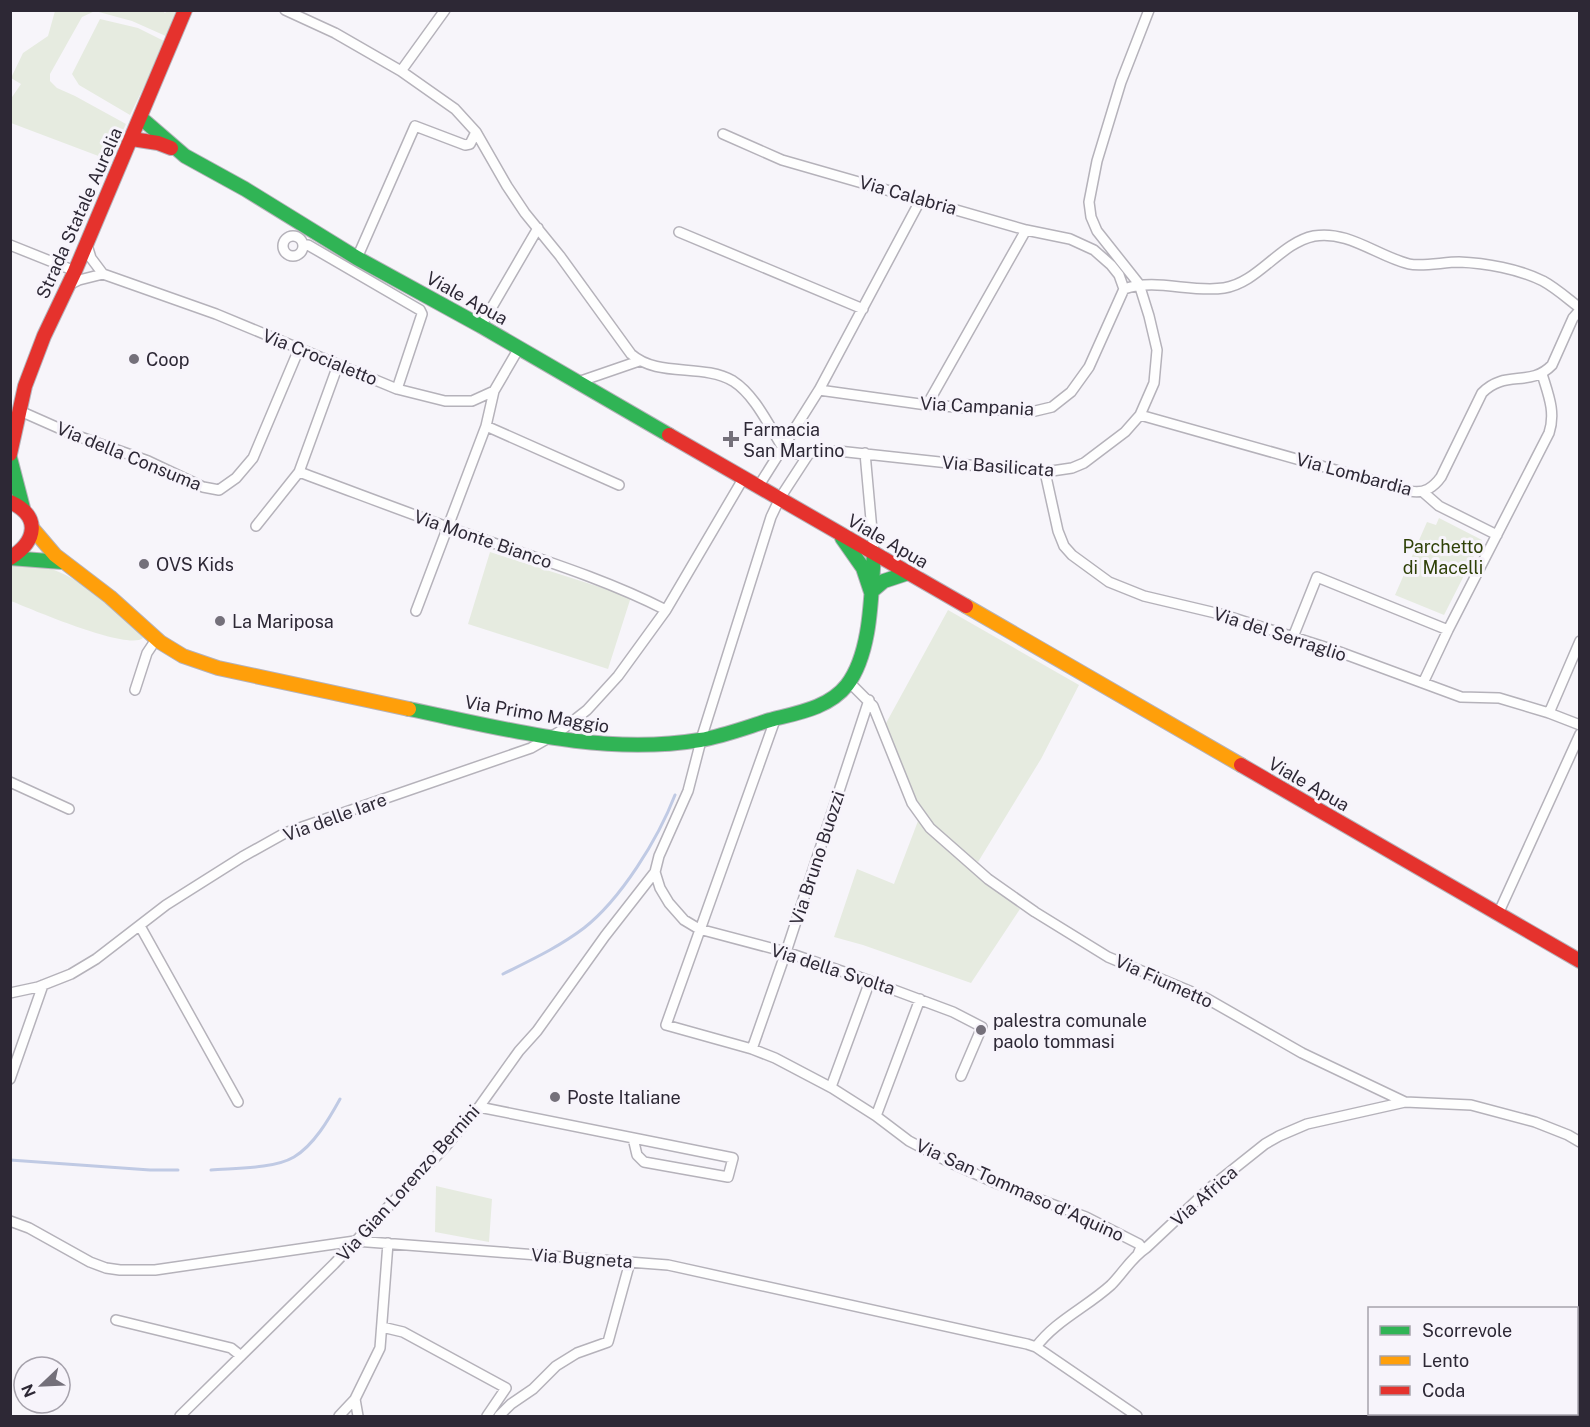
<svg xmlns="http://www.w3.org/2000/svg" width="1590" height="1427" font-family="'Public Sans',sans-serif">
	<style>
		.green { fill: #e6ebe0 }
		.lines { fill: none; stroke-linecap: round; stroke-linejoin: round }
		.stream { stroke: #c0cae4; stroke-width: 3 }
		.street-casing { stroke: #b5b2ba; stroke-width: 12 }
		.fast-casing { stroke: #b5b2ba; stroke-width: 16 }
		.slow-casing { stroke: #b5b2ba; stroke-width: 16 }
		.jam-casing { stroke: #b5b2ba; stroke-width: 16 }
		.street { stroke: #fefefe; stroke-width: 9 }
		.fast { stroke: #30b455; stroke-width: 14 }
		.slow { stroke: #ff9f0a; stroke-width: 14 }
		.jam { stroke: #e5322d; stroke-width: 14 }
		.poi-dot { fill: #74707a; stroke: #f7f4fb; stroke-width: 2 }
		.labels { text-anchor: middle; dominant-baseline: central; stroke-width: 6; stroke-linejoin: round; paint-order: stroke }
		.street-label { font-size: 18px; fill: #2d2835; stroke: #f7f4fb }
		.poi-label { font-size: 18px; fill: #2d2835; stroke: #f7f4fb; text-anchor: start }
		.park-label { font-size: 18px; fill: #2f4108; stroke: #f7f4fb }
	</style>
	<rect width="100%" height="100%" fill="#f7f5fa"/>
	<path class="green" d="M162,10L165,13L167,11H177L168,37L132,21L95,11L82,17L50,74V81L57,88L75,96L126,124L109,160L11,123L10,100L21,84L11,78L23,53L48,36L55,11Z
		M100,19L138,28L166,42L130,115L79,85L72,74Z
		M1439,518L1482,540L1444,615L1395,595L1427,522L1436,525Z
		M490,552L631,597L608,669L468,624Z
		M23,563C71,566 109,604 142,635L143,638C128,651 31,609 11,601V566Z
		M948,610L1079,685L1041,759L978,862C958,847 936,832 922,812C905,786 896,754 885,725Z
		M918,821L943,847L1020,909L971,983L863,945L834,937L857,869L894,884Z
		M436,1186L492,1199L489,1242L435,1232Z"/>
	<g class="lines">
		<path class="stream" d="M503,974C531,960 559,947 584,928C621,899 658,839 675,795
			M10,1160L150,1170H178
			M211,1170C234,1168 274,1169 294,1157C314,1145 329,1119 340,1099"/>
		<defs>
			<path id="street" d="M285,10L335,33L401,71L455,109L476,132L507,186L525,213L560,256L631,354C658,378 702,363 733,381C755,395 769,426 783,448
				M401,71L445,10
				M723,134L782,160L1026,230L1070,239L1094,250L1111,265L1119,275L1124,289
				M679,232L863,309
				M283 246a10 10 0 1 1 20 0a10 10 0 1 1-20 0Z
				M10,245L75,271
				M87,245L91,258L103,274
				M303,245H308L420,310L422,314L397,389
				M357,258L415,126L465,145L470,144L476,132
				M69,285L79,280L103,274L216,314L397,389L445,401H472L494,391L519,348
				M481,326L538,228
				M578,382L639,361
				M819,390L927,405L1031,412L1052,407L1071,392L1089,367L1124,289C1156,278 1191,293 1224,288C1258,283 1280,243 1314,236C1348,230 1377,256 1409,264C1422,267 1444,262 1459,262C1486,263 1519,269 1543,281C1556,288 1568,299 1580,308
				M927,405L1026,230
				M20,411L72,434L148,461L203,487L219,490L236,478L253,458L299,349
				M1140,415L1410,491C1424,494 1433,488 1441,477L1482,393C1505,369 1530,388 1552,365L1573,318L1580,310
				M486,426L619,485
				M783,448L796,454L838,451L958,464L1045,472L1072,468L1084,463L1125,432L1140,415L1154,383L1157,350L1149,316L1139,284L1097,231L1091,217L1089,202L1097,161L1121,82L1149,10
				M865,453L874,553
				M808,455L780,498L771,517L703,733L688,791L659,856L655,872L660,888L669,903L684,920L699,929L786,952L870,981L953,1012L982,1027L961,1076
				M299,472C356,493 413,515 470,535C536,558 603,578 666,610
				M1045,472L1058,531L1064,546L1072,555L1109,582L1144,596L1224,615L1334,650L1461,697L1499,698L1549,713L1580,725
				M758,487L819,390L921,199
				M1423,492L1439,506L1497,535
				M256,526L299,472L338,365
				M416,611L486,426L494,391
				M1293,637L1317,577L1448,630
				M849,682L873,706L912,803L930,828L988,879L1035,912L1108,957L1204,997L1302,1053L1405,1102L1471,1105L1535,1122L1568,1135L1580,1142
				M1423,683L1448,630L1549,433C1556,412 1548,394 1542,374
				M135,690L147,653L157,638
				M1549,713L1580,641
				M775,720L666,1025L752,1049L775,1058L832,1088L876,1116L909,1141L949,1162L998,1184L1086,1217L1139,1244L1141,1247L1138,1254
				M10,782L69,809
				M1498,914L1580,734
				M140,926L238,1102
				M10,993L38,987L71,974L96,959L166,905L242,857L285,833L531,748L559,732L587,710L618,676L666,610L743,479
				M752,1049L786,952L869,700
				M10,1079L43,985
				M831,1087L870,981
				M479,1107C563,1124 648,1141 733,1158L728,1177L644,1162L637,1155L633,1138
				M876,1116L920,999
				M10,1221L29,1228L90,1262L106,1268L120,1270H155L355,1241L668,1265L1027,1344L1036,1347L1137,1416
				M116,1320L231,1348L241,1356
				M382,1327L403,1332L506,1388L487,1416
				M1036,1347C1055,1321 1087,1307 1111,1285C1123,1273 1131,1258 1146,1248L1211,1187L1265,1144L1279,1136L1307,1124L1405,1102
				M355,1399L358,1416
				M180,1416L334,1264L445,1147L479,1107L519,1051L537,1031L605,936L655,872
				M339,1416L355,1399L380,1348L388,1243
				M499,1416L511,1404L533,1389L556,1366L577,1353L608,1342L630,1262"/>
			<path id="fast" d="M141,118L185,156L245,189L357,258L481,326L669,435
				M10,458L23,508
				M842,538L863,568L871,592L884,581L908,573
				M10,558L62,562
				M409,709C506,729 602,756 700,740C724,736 747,727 770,720C797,713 829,708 847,685C872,652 871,593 874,553"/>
			<path id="slow" d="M32,528L55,555L110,597L160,642L183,656L218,668L409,709
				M966,606L1241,765"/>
			<path id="jam" d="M132,139L158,143L171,148
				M669,435L966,606
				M10,454L25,386L44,336L75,271L185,10
				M10,502C41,516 37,541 10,558
				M1241,765L1580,961"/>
		</defs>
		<use href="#street" class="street-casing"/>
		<use href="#fast" class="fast-casing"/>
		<use href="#slow" class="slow-casing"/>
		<use href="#jam" class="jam-casing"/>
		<use href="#street" class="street"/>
		<use href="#fast" class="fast"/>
		<use href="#slow" class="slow"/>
		<use href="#jam" class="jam"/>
	</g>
	<g class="poi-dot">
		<circle cx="134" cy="359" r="6"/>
		<path d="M728 430h6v6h6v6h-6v6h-6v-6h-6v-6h6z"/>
		<circle cx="144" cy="564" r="6"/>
		<circle cx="220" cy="621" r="6"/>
		<circle cx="981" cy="1030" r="6"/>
		<circle cx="555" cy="1097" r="6"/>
	</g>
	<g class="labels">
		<g class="street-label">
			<text transform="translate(908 195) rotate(16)">Via Calabria</text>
			<text transform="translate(79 213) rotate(-66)">Strada Statale Aurelia</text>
			<text transform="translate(467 298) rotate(29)">Viale Apua</text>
			<text transform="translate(320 357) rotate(22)">Via Crocialetto</text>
			<text transform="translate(977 406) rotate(3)">Via Campania</text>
			<text transform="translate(129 456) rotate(22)">Via della Consuma</text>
			<text transform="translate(998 466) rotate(4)">Via Basilicata</text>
			<text transform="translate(1354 474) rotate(15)">Via Lombardia</text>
			<text transform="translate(483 539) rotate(19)">Via Monte Bianco</text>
			<text transform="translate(888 541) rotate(30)">Viale Apua</text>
			<text transform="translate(1280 634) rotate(18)">Via del Serraglio</text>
			<text transform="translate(537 714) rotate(10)">Via Primo Maggio</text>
			<text transform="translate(1309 784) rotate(30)">Viale Apua</text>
			<text transform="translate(335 817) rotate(-20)">Via delle Iare</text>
			<text transform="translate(817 858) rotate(-72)">Via Bruno Buozzi</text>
			<text transform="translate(833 969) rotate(18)">Via della Svolta</text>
			<text transform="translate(1164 981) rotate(24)">Via Fiumetto</text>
			<text transform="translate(408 1183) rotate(-48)">Via Gian Lorenzo Bernini</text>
			<text transform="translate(1020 1190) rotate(24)">Via San Tommaso d'Aquino</text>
			<text transform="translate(1204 1196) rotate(-41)">Via Africa</text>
			<text transform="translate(582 1258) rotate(4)">Via Bugneta</text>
		</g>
		<g class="poi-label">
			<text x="146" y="359">Coop</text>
			<text x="743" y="429">Farmacia<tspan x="743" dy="21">San Martino</tspan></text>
			<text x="156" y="564">OVS Kids</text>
			<text x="232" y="621">La Mariposa</text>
			<text x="993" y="1020">palestra comunale<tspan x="993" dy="21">paolo tommasi</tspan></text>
			<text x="567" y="1097">Poste Italiane</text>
		</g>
		<g class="park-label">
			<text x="1443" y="546">Parchetto<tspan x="1443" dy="21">di Macelli</tspan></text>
		</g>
	</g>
	<rect width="1590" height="1427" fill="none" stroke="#2d2835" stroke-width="24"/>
	<rect x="1368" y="1307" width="210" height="108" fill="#f7f4fb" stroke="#a6a2ac" stroke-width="1.5"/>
	<rect x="1380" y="1326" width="30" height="9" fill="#30b455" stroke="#a6a2ac" stroke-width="1.5"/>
	<text x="1422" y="1337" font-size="18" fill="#2d2835">Scorrevole</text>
	<rect x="1380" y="1356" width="30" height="9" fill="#ff9f0a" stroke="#a6a2ac" stroke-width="1.5"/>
	<text x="1422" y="1367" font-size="18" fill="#2d2835">Lento</text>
	<rect x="1380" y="1386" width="30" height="9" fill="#e5322d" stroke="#a6a2ac" stroke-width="1.5"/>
	<text x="1422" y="1397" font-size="18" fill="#2d2835">Coda</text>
	<g transform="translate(42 1385) rotate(247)"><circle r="28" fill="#f7f4fb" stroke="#a6a2ac" stroke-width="1.5"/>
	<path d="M0-4.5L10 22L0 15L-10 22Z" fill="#74707a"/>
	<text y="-9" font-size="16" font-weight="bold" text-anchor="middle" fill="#2d2835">N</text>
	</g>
</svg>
